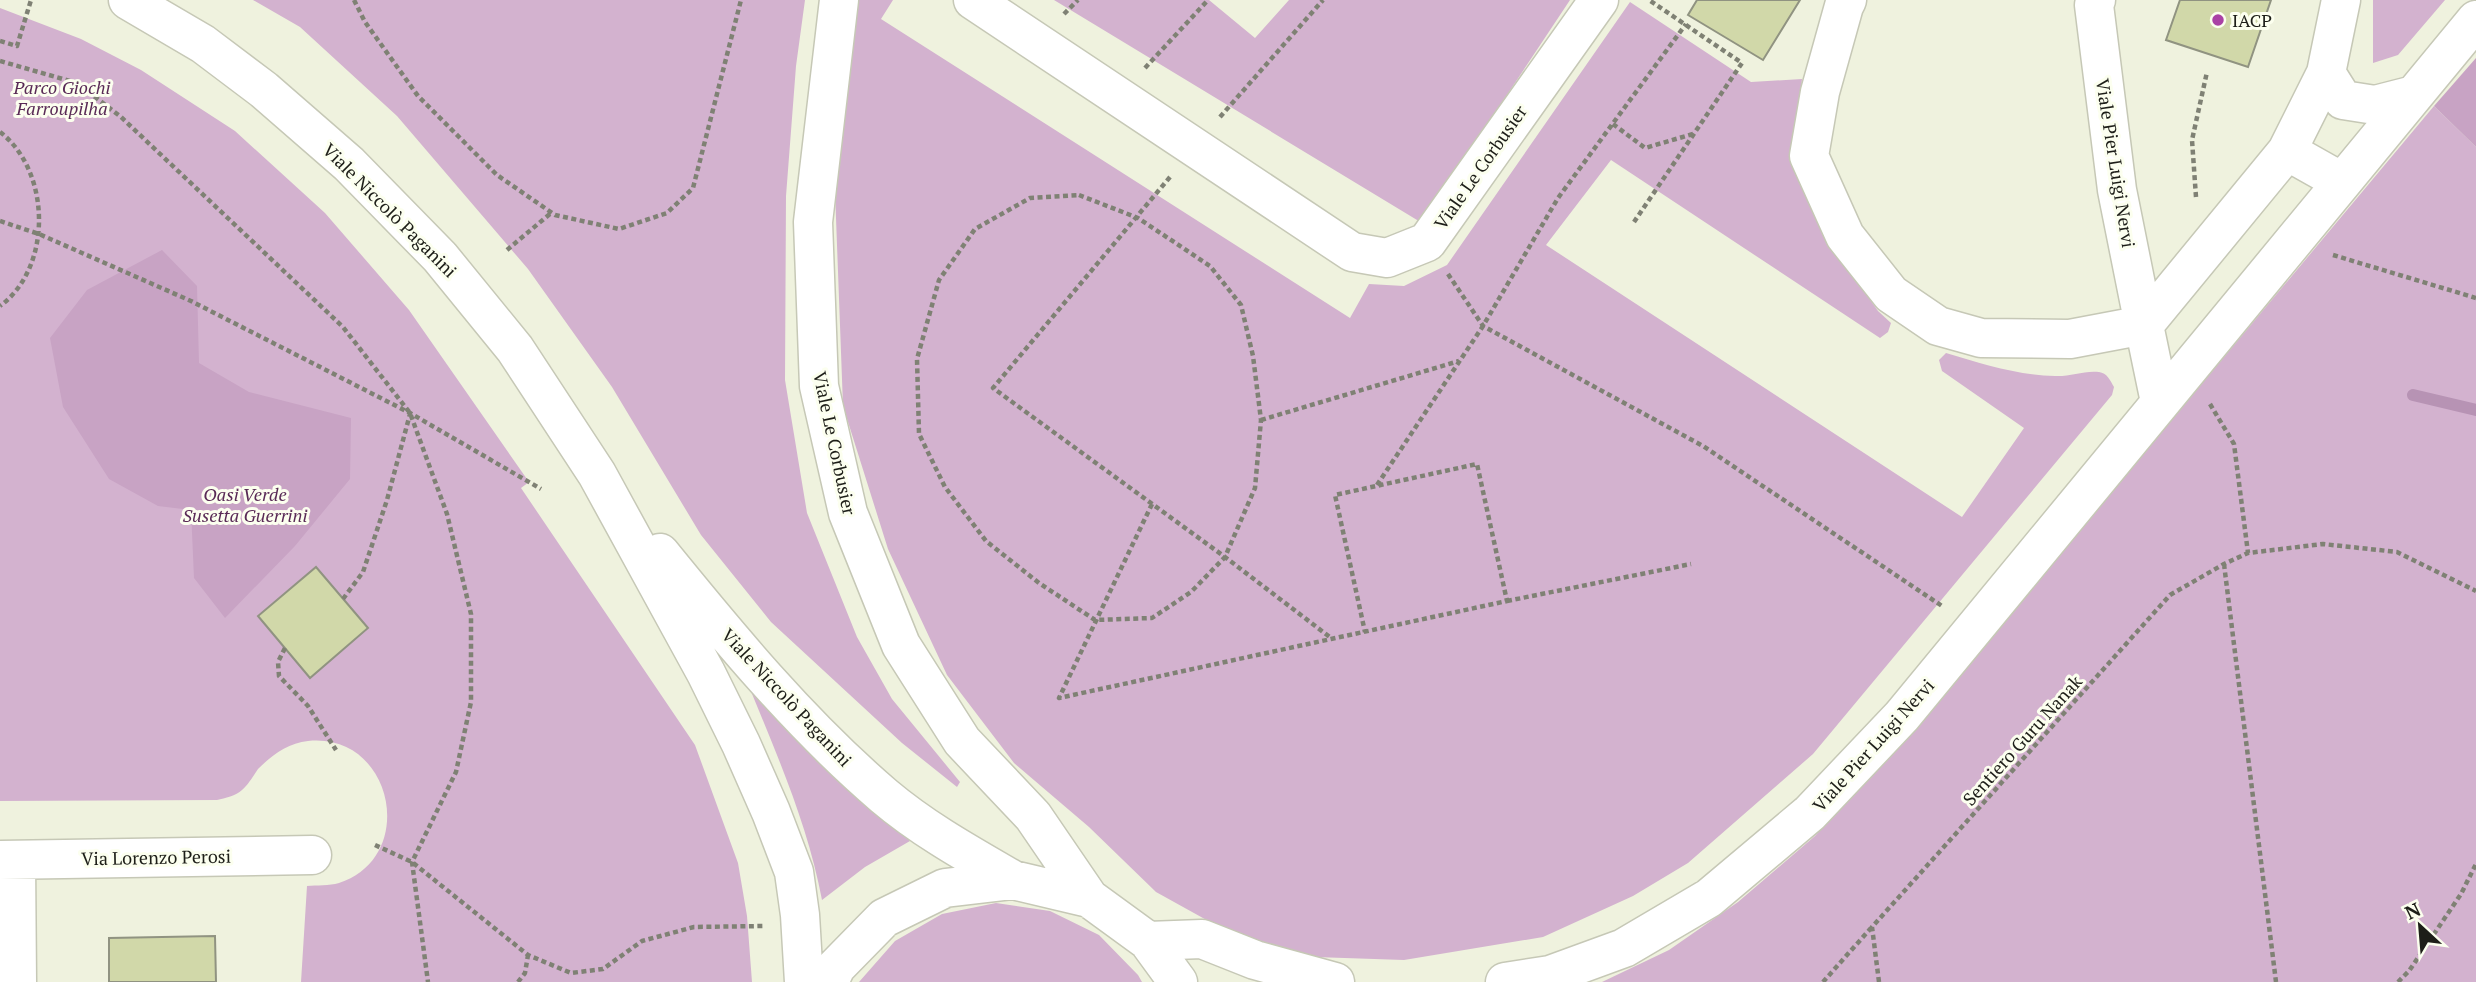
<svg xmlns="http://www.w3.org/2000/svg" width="2476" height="982" font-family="'PT Serif',serif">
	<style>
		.green { fill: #d3b2cf }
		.forest { fill: #c8a3c4 }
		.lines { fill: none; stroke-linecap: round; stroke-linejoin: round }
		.stream { stroke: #b793b4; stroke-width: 12 }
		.building { fill: #d1d8a9; stroke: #909381; stroke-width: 2 }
		.minor-casing { stroke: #c6c8b6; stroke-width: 41 }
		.path { stroke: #7f8174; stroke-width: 4.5; stroke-dasharray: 5 3.5; stroke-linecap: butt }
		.minor { stroke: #fff; stroke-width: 38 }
		.poi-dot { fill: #aa42a5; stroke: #fcffef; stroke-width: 2.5 }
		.labels { text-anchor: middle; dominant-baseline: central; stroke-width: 6; stroke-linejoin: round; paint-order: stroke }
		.poi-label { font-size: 18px; fill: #1d1e18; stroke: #fcffef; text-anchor: start }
		.park-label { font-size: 18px; font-style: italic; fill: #592a56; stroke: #fcffef }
		.street-label { font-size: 18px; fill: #1d1e18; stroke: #fcffef }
	</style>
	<rect width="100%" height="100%" fill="#eff2de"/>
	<path class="green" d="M253,0H805L796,66L786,196L785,380L807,513L857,637L892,699L960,782L957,787L902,743L771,622L701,535L612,387L528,269L397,116L300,27Z
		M855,0H893L881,19L1350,318L1369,284L1404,286L1447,265L1630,2L1751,82L1802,79L1794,167L1831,244L1878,311L1891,323L1888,332L1880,338L1611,160L1546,245L1962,517L2024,428L1942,371L1939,360L1946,353C1982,364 2017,375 2055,376C2069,377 2085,370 2099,372C2107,373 2110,380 2114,387L2112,395L1813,754L1688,863L1633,896L1543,937L1404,960L1285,956L1230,933L1156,892L1089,827L1014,763L947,675L888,549L843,406L835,191Z
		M1054,0H1209L1255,38L1289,0H1570L1422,223Z
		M2373,0H2445L2398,55L2373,63Z
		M0,8L81,39L141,70L235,131L325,213L409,310L529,482L521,488L695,745L738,863L747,916L752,982H301L307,886C317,885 329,886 339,883C419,857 393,732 308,741C288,743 272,755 258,769C253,776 248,785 242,790C236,796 225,798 217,800L0,801Z
		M2434,106L2476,147V982H1602L1669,950L1738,902L1815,836L1979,650Z
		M748,684L860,796L910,841L865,867L822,900C808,825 777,755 748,684Z
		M996,903L1050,911L1099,935L1138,975L1142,982H859L895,941L942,914Z"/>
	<path class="forest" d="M2476,58V147L2434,106Z
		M162,250L197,286L199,363L249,392L351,418L350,479L295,546L225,618L194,578L191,510L158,506L109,479L63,407L50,338L87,290Z"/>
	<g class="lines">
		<path class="stream" d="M2413,395L2476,410"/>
	</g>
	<path class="building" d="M1697,0H1800L1763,60L1688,15Z
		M2180,0H2271L2248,67L2166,40Z
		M316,567L368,628L310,678L258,616Z
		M215,936L216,982H109V938Z"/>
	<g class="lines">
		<defs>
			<path id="minor" d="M128,0L203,44L264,90L349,164L440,257L515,349L597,474L706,673L741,744L771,812L794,872L800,915L804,982
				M839,0L813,222L819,386L848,513L901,645L962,741L1033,816L1089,898
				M973,0L1352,252L1387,258L1427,242L1599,0
				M1847,0L1844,6L1820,92L1809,156L1845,236L1891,294L1938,326L1981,338L2070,339L2144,325L2117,190L2094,5L2096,0
				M2326,73L2343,100L2375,105L2414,95
				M2287,151L2326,73L2341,0
				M2160,402L2144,325L2287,151L2342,182
				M660,553C729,638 800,724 884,796C923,829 968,854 1013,880
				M0,860L312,855
				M16,860L17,982
				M1148,941L1202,939L1255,960L1335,982
				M829,982L836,967L884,918L945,888L1013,880L1089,898L1148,941L1178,982
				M1505,982L1550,975L1624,948L1709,898L1810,813L1902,716L2476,20"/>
		</defs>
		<use href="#minor" class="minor-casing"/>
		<path class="path" d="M354,0L365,22L418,96L497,175L555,215L619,229L667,213L693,188L741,0
			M1064,14L1078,0
			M0,41L17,46L31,0
			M0,61L77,83L121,117L343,327L410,413L447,514L471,614V702L456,772L412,862L428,982
			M1145,68L1208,0
			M1220,117L1323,0
			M1613,124L1645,148L1693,134
			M0,132C51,171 53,267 0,306
			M1170,177L993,388L1225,557L1331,638
			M1079,195L1138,218L1210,266L1241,305L1253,356L1261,420L1255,488L1225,557L1191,592L1152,618L1095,620L1039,583L986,541L945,487L919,434L917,359L939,280L975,229L1030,198Z
			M2196,197L2192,140L2207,72
			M0,221L39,234L191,301L410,413L541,489
			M1634,222L1742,63L1649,0
			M507,250L551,213
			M2333,255L2476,298
			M1448,274L1483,326L1703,446L1942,606
			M2210,404L2234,444L2248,553
			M1261,420L1459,361
			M1377,485L1483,326L1558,198L1686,24
			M1152,504L1059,698L1331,639L1507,601L1477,464L1335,495L1365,632
			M2224,564L2276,982
			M343,599L363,572L387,500L410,414
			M1507,601L1691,564
			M285,648L278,662L279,676L308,706L336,750
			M375,845L412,862L528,955L571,973L603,969L642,941L694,927L763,926
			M518,982L525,973L528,955
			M1823,982L1871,928
			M1879,982L1872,927L2170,595L2224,564L2248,553L2323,544L2397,552L2476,591
			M2398,982L2409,971L2461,894L2476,864"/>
		<use href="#minor" class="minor"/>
	</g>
	<circle class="poi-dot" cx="2218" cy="20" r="7"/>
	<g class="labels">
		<g class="poi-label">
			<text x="2232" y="20">IACP</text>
		</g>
		<g class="park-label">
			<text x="62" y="87">Parco Giochi<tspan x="62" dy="21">Farroupilha</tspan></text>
			<text x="245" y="494">Oasi Verde<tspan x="245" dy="21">Susetta Guerrini</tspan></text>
		</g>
		<g class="street-label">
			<text transform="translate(2116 163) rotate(81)">Viale Pier Luigi Nervi</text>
			<text transform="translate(1480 167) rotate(-55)">Viale Le Corbusier</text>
			<text transform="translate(390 210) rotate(45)">Viale Niccolò Paganini</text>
			<text transform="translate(835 443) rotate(78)">Viale Le Corbusier</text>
			<text transform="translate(787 697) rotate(47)">Viale Niccolò Paganini</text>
			<text transform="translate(2022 740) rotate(-48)">Sentiero Guru Nanak</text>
			<text transform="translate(1873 745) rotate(-48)">Viale Pier Luigi Nervi</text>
			<text transform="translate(156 857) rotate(-1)">Via Lorenzo Perosi</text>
		</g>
	</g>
	<g transform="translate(2420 926) rotate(334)" stroke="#fcffef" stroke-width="5" paint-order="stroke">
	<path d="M0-5L12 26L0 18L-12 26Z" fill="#1d1e18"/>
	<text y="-10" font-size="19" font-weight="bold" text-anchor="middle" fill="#1d1e18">N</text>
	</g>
</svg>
